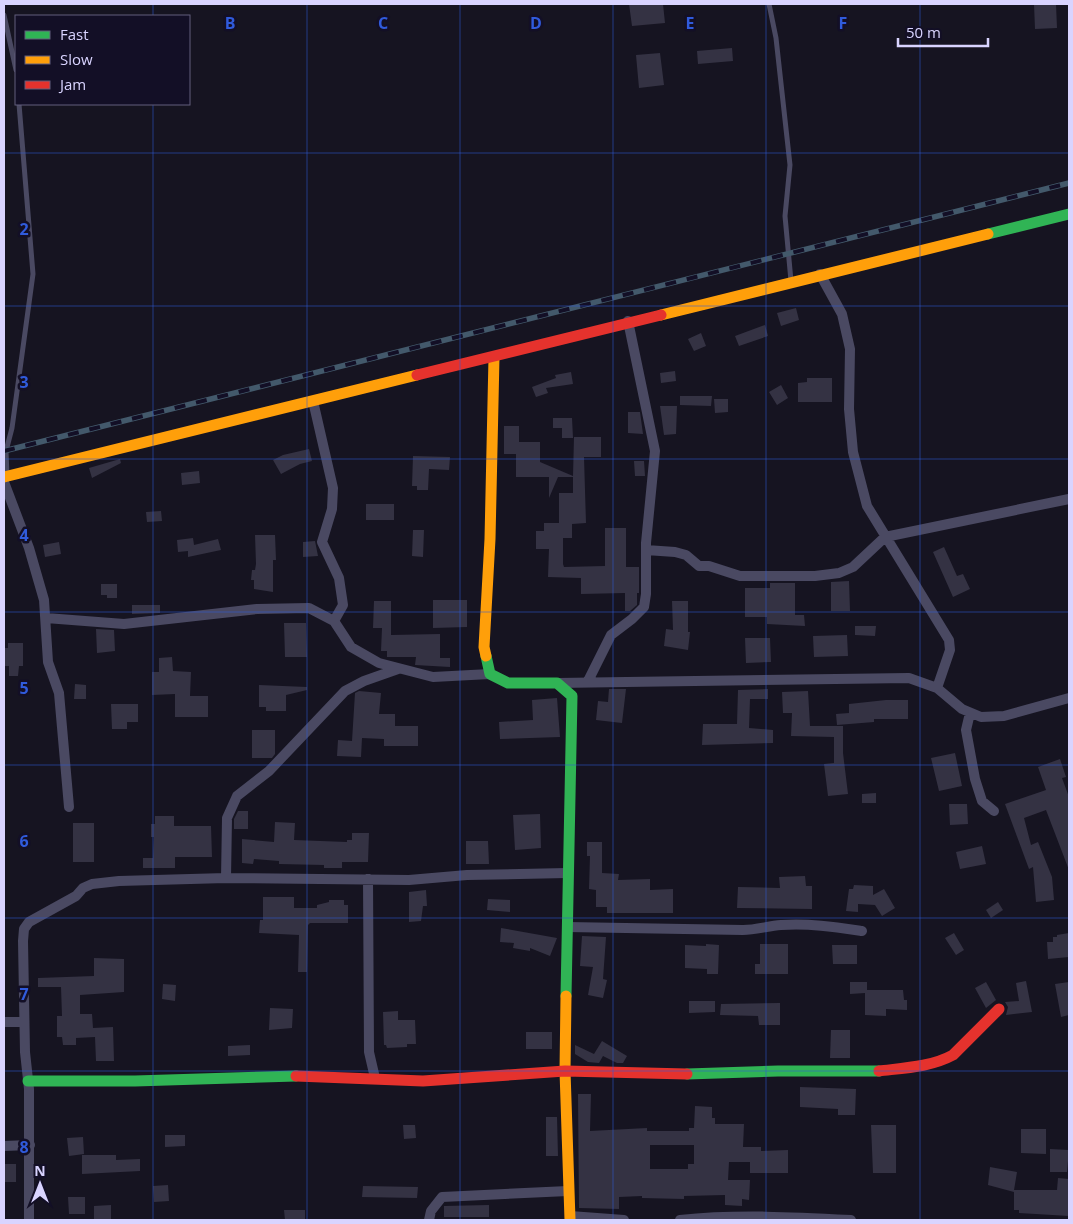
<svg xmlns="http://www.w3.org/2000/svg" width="1073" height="1224" font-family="'Open Sans',sans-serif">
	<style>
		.building { fill: #343243; fill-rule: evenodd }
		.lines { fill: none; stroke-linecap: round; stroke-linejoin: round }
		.lane { stroke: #4a4962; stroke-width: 5 }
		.street { stroke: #4a4962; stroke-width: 10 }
		.fast { stroke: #30b455; stroke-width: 11 }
		.slow { stroke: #ff9f0a; stroke-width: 11 }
		.jam { stroke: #e5322d; stroke-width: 11 }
		.rail-casing { stroke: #43596b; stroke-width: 5.5 }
		.rail { stroke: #130f26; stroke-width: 4; stroke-dasharray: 11; stroke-linecap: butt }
		.grid { fill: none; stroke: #305bdc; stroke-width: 1; stroke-opacity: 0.55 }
		.grid-label { font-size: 16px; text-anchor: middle; font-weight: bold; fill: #305bdc; stroke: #130f26; stroke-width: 5; stroke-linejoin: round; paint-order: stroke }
	</style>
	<rect width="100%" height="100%" fill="#161421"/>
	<path class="building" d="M629,4H663L665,23L632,26Z
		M1034,4H1056L1057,28L1035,29Z
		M732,48L733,61L698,64L697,51Z
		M660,53L664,85L639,88L636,55Z
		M796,308L799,320L781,326L777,313Z
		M765,325L768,336L739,346L735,336Z
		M701,333L706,346L694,351L688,339Z
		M675,371L676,381L661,383L660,373Z
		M571,372L573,384L546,388L548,393L536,397L532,387L556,378L555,375Z
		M807,378H832V402H798V383L807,382Z
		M781,385L788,398L777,405L769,392Z
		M680,396H712L711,406L680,405Z
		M714,399H728V412L715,413Z
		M660,406H677L676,434L664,435Z
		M628,412H640L643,434L628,433Z
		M553,418H572L573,438H562V428H553Z
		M504,426H519V442H540V462L573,476L574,437H601V457H584L586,523L572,524V538H563V564L564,567L605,566V528H626V567H639V593H637V605L630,611H625V593L581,594V578L548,577L549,549H536V531H544V523H559V493H573V477H558L549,498V477H516V454H504Z
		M309,449L312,461L300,464L281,474L273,460L283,455Z
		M413,456L450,457L449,470L429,469L428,490H417V486H412Z
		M120,459L121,463L92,478L89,468Z
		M634,461H644L645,476H635Z
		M199,471L200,483L182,485L181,473Z
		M366,504H394V520H366Z
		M161,511L162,521L147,522L146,512Z
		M413,530H424L423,557L412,556Z
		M255,535H275L276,560H273V592L254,589V580H251L252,570H255L256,564Z
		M193,538L194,545L218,539L221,550L188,557V551L178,552L177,540Z
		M315,541L318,556L303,557V542Z
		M59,542L61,554L45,557L43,545Z
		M944,547L957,576L963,574L970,589L953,597L933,552Z
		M849,581L850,611H831V582Z
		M770,583H795V615H804L805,626L767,624V617H745V588H770Z
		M101,584H117V598H107V595H101Z
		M433,600H467V627L433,628Z
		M374,601H391V635L440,634V658H450V667L415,665L416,657H387V651H381L382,628H373Z
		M672,601H688V632H690L688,650L664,646L666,629L673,630Z
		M132,605H160V613L132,614Z
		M284,623H306L307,657H285Z
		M855,626H876L875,636L855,635Z
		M96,629L114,630L115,651L97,653Z
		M847,635L848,656L814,657L813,636Z
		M745,638H770L771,662L746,663Z
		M8,643H23V666H19L18,676H9V666H4V648H8Z
		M172,657L173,671L191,672L190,696H208V717H175V694L152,695V672H159V658Z
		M75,684L86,685V699H74Z
		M259,685L307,687V690L286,695V711H266V707H259Z
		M609,689H626L622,723L596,720L598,701L608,702Z
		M768,689V699H750L749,728L773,730V743L702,745L703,724H737L738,690Z
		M359,691L381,693L379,714H395V726H418V746H384V739L362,738L361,757L337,756L338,740L352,741L355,693Z
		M808,691L810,726H843V753L848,794L828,796L824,764L834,763V737L791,736L792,713H783L782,692Z
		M557,698L560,737L500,739L499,722L533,720L532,700Z
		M886,700H908V719H874V722L837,725L836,714L849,713V704Z
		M111,704H138V722H127V729H112Z
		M252,730H275V754L272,758H252Z
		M955,753L962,786L939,791L931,758Z
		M1060,759L1066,777L1062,778L1069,797V870L1046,810L1024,818L1031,845L1038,842L1052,877L1054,900L1036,902L1033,867L1029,869L1005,804L1046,790L1038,767Z
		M876,793V803H862V794Z
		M949,804H967L968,824L950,825Z
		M238,811H248V829H234V819Z
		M540,814L541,848L515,850L513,815Z
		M155,816H174V826H211L212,857H175V868H143V858H153L154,837H151V824H155Z
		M275,822L295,823L294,840L347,842V840H352V833H369L368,862H342V868H324V865L279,864V861L254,859L253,864L242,863V839L274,842Z
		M73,823H94V862H73Z
		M466,841H488L489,864H466Z
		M587,842H602V873L619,874L618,880L650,879V890L673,889V913H607V907H596V890L589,889L590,856H587Z
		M982,846L986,864L960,869L956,852Z
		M805,876L806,886H812V909L737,908L738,887L780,888L779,877Z
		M854,885L873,886V895L884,889L895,908L882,916L875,905L858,904V912L846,911L849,889H853Z
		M426,890L427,906H423L421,921L409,922V892Z
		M263,897H294V908H317V905L329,902V900H344V905H348V923H310L308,925L307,972H298L299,935L259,933L260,920H263Z
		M488,899L510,900V912L487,910Z
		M998,902L1003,910L991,918L986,910Z
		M501,928L557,938L550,956L530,948V951L513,948L514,943L500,942Z
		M954,933L964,950L956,955L945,938Z
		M1069,933V957L1048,959L1047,942H1053V937H1057V935Z
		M582,936L606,937L603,979L607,980L603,998L588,995L593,967L580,966Z
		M706,944L719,945L718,974H707V969L685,968V945L706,946Z
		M760,944H788V974H755V964H760Z
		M832,945H857V964H833Z
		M94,958L124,959V992L80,995V1014H92L93,1028L113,1027L114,1061H96L95,1037L76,1038V1045H63L62,1037H57V1016H62L61,987H38V978L94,976Z
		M1026,981L1032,1012L1006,1015L1008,1007L1005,1002L1019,1001L1016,983Z
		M850,982H867V990H903L904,1000H907V1010L886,1009V1016L865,1015V993L850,994Z
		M986,982L996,1000L986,1008L975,988Z
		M1069,982V1015L1061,1017L1055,984Z
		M163,984L176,985L175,1001L162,999Z
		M689,1001H715V1012L689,1013Z
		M780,1003V1025H759L758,1016L720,1015L721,1004Z
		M270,1008L293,1009L292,1028L269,1030Z
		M398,1011V1020H415L416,1044H407V1047L387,1048L386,1045H384L383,1012Z
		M831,1030H850V1058H830Z
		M526,1032H552V1049H526Z
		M602,1041L627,1056L623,1063H617L603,1056L599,1063L588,1062L575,1054V1045L594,1054Z
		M250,1045V1055L228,1056V1046Z
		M800,1087L856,1089L855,1115H838V1109L800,1107Z
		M578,1094H591L590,1131L647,1128V1131H689V1128H694L695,1106L712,1107V1118H715V1124H744L743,1147H761V1151L788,1150V1173H750V1162H729L728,1180H750L749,1200L742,1199V1206L725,1205V1195L684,1196V1199L642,1198V1196L619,1197V1209L579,1208ZM650,1145H694V1164H688V1169H650Z
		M546,1117H557L558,1156H546Z
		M403,1125H415L416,1138L404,1139Z
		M871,1125H896V1173H873Z
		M1021,1129H1046V1154L1021,1153Z
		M165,1135H185V1146L165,1147Z
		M83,1137L84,1154L69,1156L67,1138Z
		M1050,1149L1069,1150L1067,1172H1050Z
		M82,1155H116V1160L140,1159V1171L82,1174Z
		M4,1164H16V1182H4Z
		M990,1167L1017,1172L1014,1190H1057L1058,1178L1069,1179V1216L1019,1213V1210H1014V1192L988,1185Z
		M168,1185L169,1201L154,1202L153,1186Z
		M363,1186L418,1187L417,1198L362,1197Z
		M68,1197H85V1214H69Z
		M111,1205V1220H94V1206Z
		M489,1205V1217H444V1206Z
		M284,1210H305V1220H285Z"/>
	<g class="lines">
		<path class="lane" d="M769,4L776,38L790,165L785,216L791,281
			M4,15L16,70
			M7,475L6,451L12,428L33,274L19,104"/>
		<path class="street" d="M820,274L842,314L850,349L849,409L853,452L867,506L949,640L950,650L937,688
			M313,401L333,488L332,509L322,542L339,578L343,605L334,621
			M4,482L29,548L44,600L48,662L59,693L69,807
			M646,550L675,552L686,555L699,566H709L740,576H815L839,573L853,567L885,537L1069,499
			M46,618L124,624L257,609L309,608L334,621L351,647L379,663L433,677L490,674
			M588,681L611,635L632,619L644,607L646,594V543L655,451L628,321
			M557,683L909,678L937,688L962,709L981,717L1004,716L1069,698
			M970,713L966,730L975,779L982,801L994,811
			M226,878L227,818L237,796L269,771L345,691L364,681L398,669
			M368,879L369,1052L375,1078
			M567,927L743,930C756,930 768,926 781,925C809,923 835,927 862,931
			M4,1022H24
			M4,1146L30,1145
			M570,1216L624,1220
			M29,1220V1089L25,1052L23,941L24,929L29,922L76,896L83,888L92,884L119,881L226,878L409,880L467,875L567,873
			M429,1220L431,1211L442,1197L568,1191
			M680,1220C736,1214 795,1217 851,1220"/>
		<path class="fast" d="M988,234L1069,214
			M486,656L490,674L508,683H557L572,696L566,996
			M687,1074L778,1071H879
			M28,1081H135L296,1076"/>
		<path class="slow" d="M661,315L988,234
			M4,477L417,375
			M486,656L484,647L490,539L494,357
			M566,996L565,1071L570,1220"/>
		<path class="jam" d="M417,375L661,315
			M879,1071C904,1068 931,1067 953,1055L999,1009
			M296,1076L423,1081L565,1071L687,1074"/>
		<defs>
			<path id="rail" d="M4,451L1069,183"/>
		</defs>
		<use href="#rail" class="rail-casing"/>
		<use href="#rail" class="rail"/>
	</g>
	<path class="grid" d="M153,4V16M307,4V1220M460,4V1220M613,4V1220M766,4V1220M920,4V1220M153,104V1220M4,153H1069M4,306H1069M4,459H1069M4,612H1069M4,765H1069M4,918H1069M4,1071H1069"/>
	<g class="grid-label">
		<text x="230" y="29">B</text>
		<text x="383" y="29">C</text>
		<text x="536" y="29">D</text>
		<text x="690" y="29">E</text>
		<text x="843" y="29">F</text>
		<text x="24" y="235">2</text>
		<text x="24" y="388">3</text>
		<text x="24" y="541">4</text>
		<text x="24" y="694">5</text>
		<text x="24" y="847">6</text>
		<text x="24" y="1000">7</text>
		<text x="24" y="1153">8</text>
	</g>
	<rect width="1073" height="1224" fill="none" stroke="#d9d4ff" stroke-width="10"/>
	<rect x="15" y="15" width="175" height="90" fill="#130f26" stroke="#625e7d"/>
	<rect x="25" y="31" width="25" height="8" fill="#30b455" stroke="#625e7d"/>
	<text x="60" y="40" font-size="15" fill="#d9d4ff">Fast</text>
	<rect x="25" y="56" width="25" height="8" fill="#ff9f0a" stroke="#625e7d"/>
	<text x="60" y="65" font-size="15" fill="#d9d4ff">Slow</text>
	<rect x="25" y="81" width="25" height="8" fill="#e5322d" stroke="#625e7d"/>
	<text x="60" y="90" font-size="15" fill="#d9d4ff">Jam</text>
	<g transform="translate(40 1184)" stroke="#130f26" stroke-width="4" paint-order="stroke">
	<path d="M0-4L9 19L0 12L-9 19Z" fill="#d9d4ff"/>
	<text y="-8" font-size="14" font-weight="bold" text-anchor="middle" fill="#d9d4ff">N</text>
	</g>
	<path d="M898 38v8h90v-8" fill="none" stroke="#d9d4ff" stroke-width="2.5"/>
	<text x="906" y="38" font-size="15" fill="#d9d4ff" stroke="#130f26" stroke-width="4" paint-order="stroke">50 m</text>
</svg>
